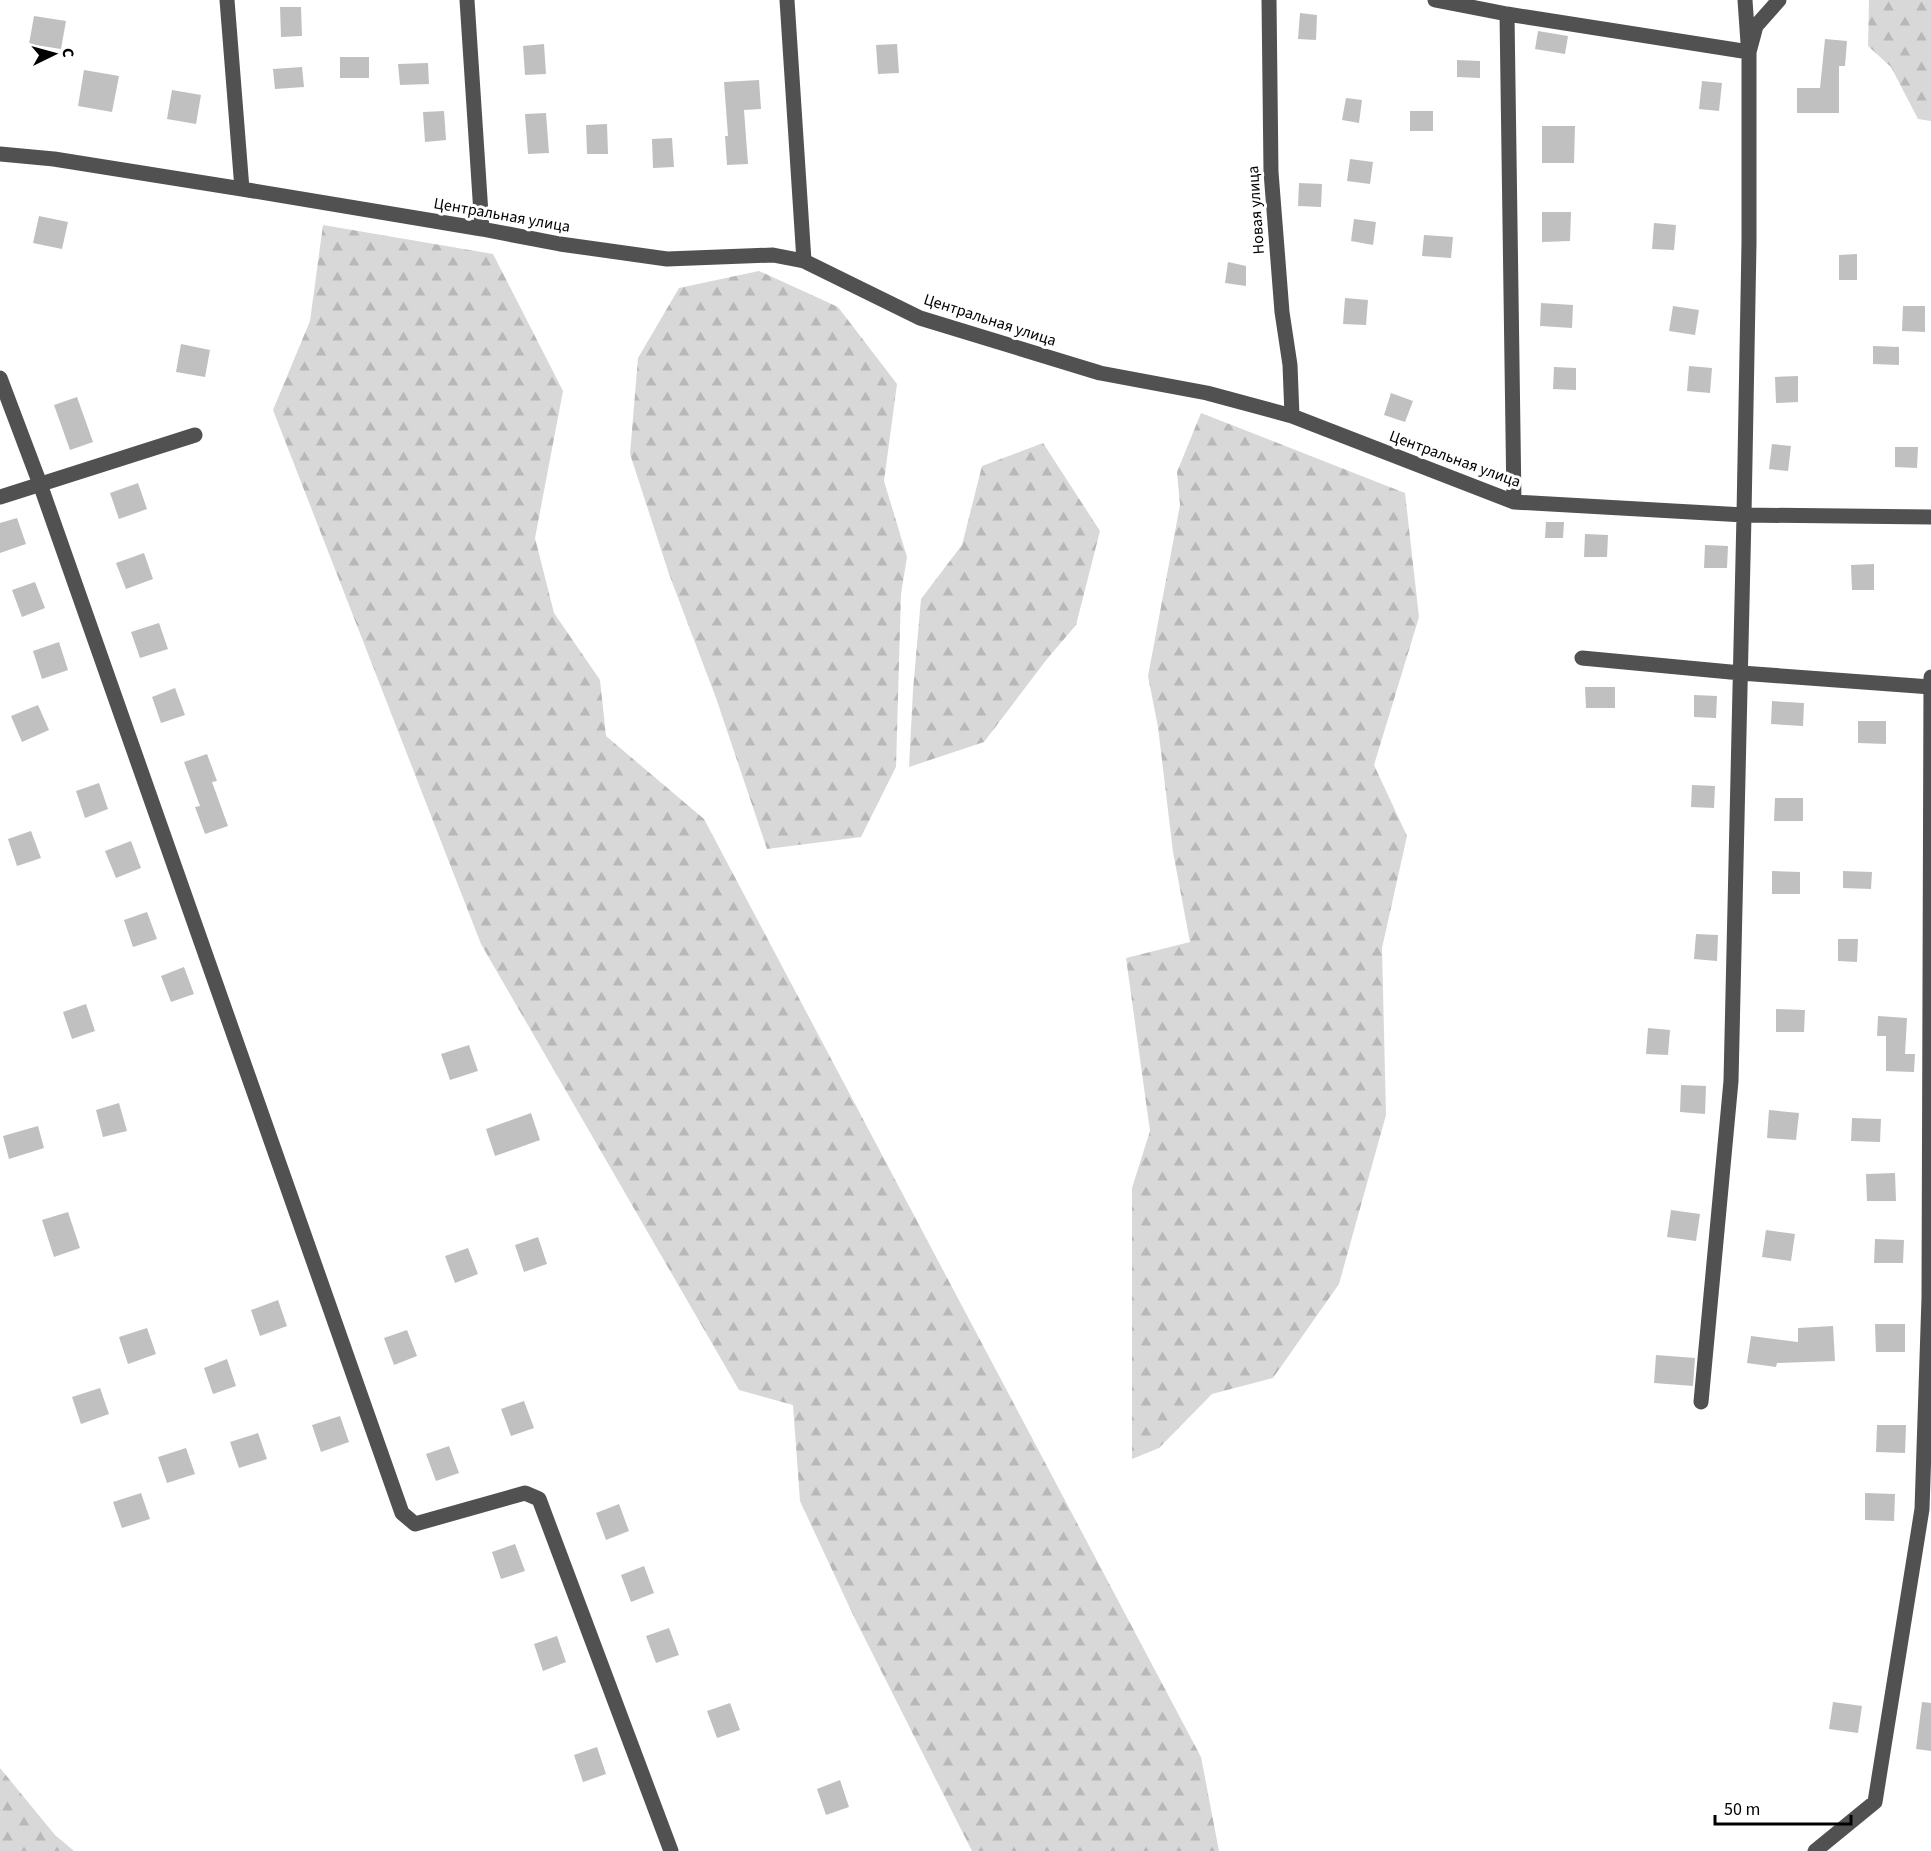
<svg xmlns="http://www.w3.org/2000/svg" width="1931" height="1851" font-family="'Source Sans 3',sans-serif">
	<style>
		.forest { fill: url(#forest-firs) }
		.building { fill: #c0c0c0 }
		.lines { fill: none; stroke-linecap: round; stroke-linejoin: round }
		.minor { stroke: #515151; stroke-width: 15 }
		.labels { text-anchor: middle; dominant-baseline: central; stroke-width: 6; stroke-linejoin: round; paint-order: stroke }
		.street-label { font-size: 16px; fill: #000; stroke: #fff }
	</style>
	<defs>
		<pattern id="forest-firs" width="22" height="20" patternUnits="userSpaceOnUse" patternTransform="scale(1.5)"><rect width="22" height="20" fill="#d8d8d8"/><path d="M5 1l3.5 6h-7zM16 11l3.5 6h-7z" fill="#b8b8b8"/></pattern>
	</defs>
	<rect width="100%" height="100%" fill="#fff"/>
	<path class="forest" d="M1869,0H1931V121L1918,119L1891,67L1868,46Z
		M323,225L493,254L563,391L535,538L554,613L600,680L606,736L704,819L1201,1757L1219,1851H972L855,1619L800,1501L793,1405L739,1390L481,944L273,410L310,321Z
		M759,271L838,307L897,384L884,481L907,557L901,594L896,767L861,837L767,849L716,698L669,574L630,454L638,358L679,288Z
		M1201,413L1405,493L1419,617L1374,765L1407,836L1382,948L1386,1115L1339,1284L1273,1378L1212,1394L1159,1448L1132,1459V1188L1150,1131L1126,958L1190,942L1173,852L1158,727L1148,676L1180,505L1177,472Z
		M1043,443L1100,531L1076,625L1047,659L984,742L909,767L913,690L921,599L962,545L982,466Z
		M0,1768L55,1835L74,1851H0Z"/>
	<path class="building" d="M280,7H301L302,36L281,37Z
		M1300,13L1317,15L1316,40L1298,39Z
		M34,16L66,21L61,49L29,44Z
		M1538,31L1568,36L1565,54L1535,49Z
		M1825,39L1847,41L1845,66H1839V113H1797V88H1820Z
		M544,44L546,74L525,75L523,46Z
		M897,44L899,73L878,74L876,45Z
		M340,57H369V78H340Z
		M1457,60L1480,61V78L1457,77Z
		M428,63L429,84L400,85L398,64Z
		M302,67L304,87L275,89L273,69Z
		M84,70L119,76L112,112L78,106Z
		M759,80L761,109L744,110L748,164L727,165L725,136H728L724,82Z
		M1702,81L1722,83L1719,111L1699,109Z
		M172,90L201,95L196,124L167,119Z
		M1346,98L1362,100L1359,123L1342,120Z
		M444,111L446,140L425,142L423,112Z
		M1410,111H1433V131H1410Z
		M546,113L549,153L528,154L525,114Z
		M607,124L608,154H587L586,125Z
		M1542,126H1575L1574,163H1542Z
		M672,138L674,167L653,168L652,139Z
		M1350,159L1373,162L1370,184L1347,181Z
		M1299,183L1322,184L1321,207L1298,206Z
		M1542,212H1571L1570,241L1542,242Z
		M39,216L68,222L62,249L33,243Z
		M1354,219L1376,222L1373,245L1351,241Z
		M1654,223L1676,225L1674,250L1652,249Z
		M1424,235L1453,237L1451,258L1422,256Z
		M1857,254V280H1839V255Z
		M1228,262L1246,266V286L1225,283Z
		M1345,298L1368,300L1366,325L1343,324Z
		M1541,303L1573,305L1572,328L1540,326Z
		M1673,306L1699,310L1695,335L1669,331Z
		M1903,306H1925V332L1902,331Z
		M181,344L210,350L205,377L176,372Z
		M1873,346L1899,347V365L1873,364Z
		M1689,366L1712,368L1710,393L1687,391Z
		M1554,367L1576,368V390L1553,389Z
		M1798,376V402L1776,403L1775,377Z
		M1391,393L1413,401L1405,422L1384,415Z
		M77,397L93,442L70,450L54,405Z
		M1772,444L1791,446L1788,471L1769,469Z
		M1895,447H1918L1917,468L1895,467Z
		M138,483L147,509L119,519L110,493Z
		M17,518L26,544L0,553V523Z
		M1546,522H1564L1563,538H1545Z
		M1585,534L1608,535L1607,557H1584Z
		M1705,545L1728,546L1727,568H1704Z
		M144,553L153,579L126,589L116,563Z
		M1874,564V590H1852L1851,565Z
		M35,582L45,608L22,617L12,590Z
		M159,623L168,649L140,658L131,632Z
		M59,642L68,670L42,679L33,651Z
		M1585,687H1615V708H1586Z
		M175,688L185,715L161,723L152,697Z
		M1694,695L1717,696L1716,718L1694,717Z
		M1772,701L1804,703L1803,726L1771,724Z
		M38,705L49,730L22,742L11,716Z
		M1858,721H1886V744L1858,743Z
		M207,754L217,781L212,782L228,826L205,834L195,807L200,806L184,762Z
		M99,783L108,809L85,818L76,791Z
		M1692,785L1715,786L1714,808L1691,807Z
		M1775,798H1803V821H1774Z
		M31,831L41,858L17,866L8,839Z
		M131,841L141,868L116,878L105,851Z
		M1772,871L1800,872V894H1772Z
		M1843,871L1872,872L1871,889L1843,888Z
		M147,912L157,939L133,947L124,920Z
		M1696,934L1718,935L1717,961L1694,959Z
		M1838,939H1858L1857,962L1838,961Z
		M184,967L194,994L171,1002L161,976Z
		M86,1004L95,1031L72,1039L63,1012Z
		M1776,1009L1805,1010L1804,1032H1776Z
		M1878,1016L1907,1018L1905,1054H1915L1914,1072L1886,1071V1036H1877Z
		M1648,1028L1670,1030L1668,1055L1646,1054Z
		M469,1045L478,1071L450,1080L441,1054Z
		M1681,1085L1706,1086L1705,1114L1680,1112Z
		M119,1103L127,1131L103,1137L96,1110Z
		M1769,1110L1799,1113L1796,1140L1767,1138Z
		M531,1113L540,1140L495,1156L486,1129Z
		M1852,1118L1881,1119L1880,1142L1851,1141Z
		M38,1126L44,1148L9,1159L3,1136Z
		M1895,1173L1896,1201H1867L1866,1174Z
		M1671,1210L1700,1214L1696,1241L1667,1237Z
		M68,1212L80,1248L54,1257L42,1220Z
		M1766,1230L1795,1234L1791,1261L1762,1257Z
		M538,1237L547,1264L524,1272L515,1245Z
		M1875,1239L1904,1240L1903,1263H1874Z
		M468,1248L478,1274L455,1283L445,1256Z
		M278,1300L287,1326L260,1336L251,1310Z
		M1875,1324H1905V1352H1876Z
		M1833,1326L1835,1361L1777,1363L1776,1367L1747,1363L1751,1336L1798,1342V1328Z
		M147,1328L156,1354L128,1364L119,1337Z
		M407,1330L417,1356L394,1365L384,1338Z
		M1656,1355L1695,1358L1693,1386L1654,1383Z
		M227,1359L236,1386L213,1394L204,1368Z
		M100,1388L109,1414L81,1424L72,1397Z
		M524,1401L534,1428L511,1436L501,1409Z
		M340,1416L349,1442L321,1452L312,1425Z
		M1877,1425H1906L1905,1453L1876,1452Z
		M258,1433L267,1459L239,1468L230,1442Z
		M449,1446L459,1473L436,1481L426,1454Z
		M186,1448L195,1474L167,1483L158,1457Z
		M141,1493L150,1519L122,1528L113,1502Z
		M1865,1493L1895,1494L1894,1521L1865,1520Z
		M619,1504L629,1531L606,1540L596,1513Z
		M515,1544L525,1571L501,1579L492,1552Z
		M644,1566L654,1593L631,1602L621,1575Z
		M669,1628L679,1655L656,1663L646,1636Z
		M557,1636L566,1662L543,1671L534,1644Z
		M1833,1702L1862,1706L1858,1733L1829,1729Z
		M1922,1702L1931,1703V1751L1916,1749Z
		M730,1703L740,1730L717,1738L707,1711Z
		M597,1747L606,1774L583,1782L574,1755Z
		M840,1780L849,1807L826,1815L817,1789Z"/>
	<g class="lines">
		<path class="minor" d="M227,0L242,189
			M467,0L482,229
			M787,0L804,261
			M1269,0L1271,172L1282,312L1290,365L1292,416
			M1435,0L1507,14L1749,52V243L1744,515L1731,1081L1701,1402
			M1745,0L1748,43
			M1507,14L1514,502
			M1749,52L1756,26L1779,0
			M0,154L54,159L242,189L482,229L560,244L667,259L773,255L804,261L920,318L1100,373L1207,393L1292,416L1514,502L1744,515L1931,517
			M0,378L40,484L402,1513L415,1524L525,1493L539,1499L671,1851
			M0,497L195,435
			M1582,658L1741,673L1931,687
			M1815,1851L1875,1802L1922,1509L1929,1298L1931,677"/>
	</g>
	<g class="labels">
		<g class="street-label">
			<text transform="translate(1256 210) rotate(-94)">Новая улица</text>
			<text transform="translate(502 215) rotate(10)">Центральная улица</text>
			<text transform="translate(990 320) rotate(18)">Центральная улица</text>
			<text transform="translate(1455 459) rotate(20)">Центральная улица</text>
		</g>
	</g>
	<g transform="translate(54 54) rotate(85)" stroke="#ffffff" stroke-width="4.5" paint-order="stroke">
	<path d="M0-4.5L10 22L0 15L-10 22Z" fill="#000000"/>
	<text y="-9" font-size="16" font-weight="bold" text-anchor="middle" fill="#000000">С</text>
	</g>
	<path d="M1715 1815v9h136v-9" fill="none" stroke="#000000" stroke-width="3"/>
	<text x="1724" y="1815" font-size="18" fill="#000000" stroke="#ffffff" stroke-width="4.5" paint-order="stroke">50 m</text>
</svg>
